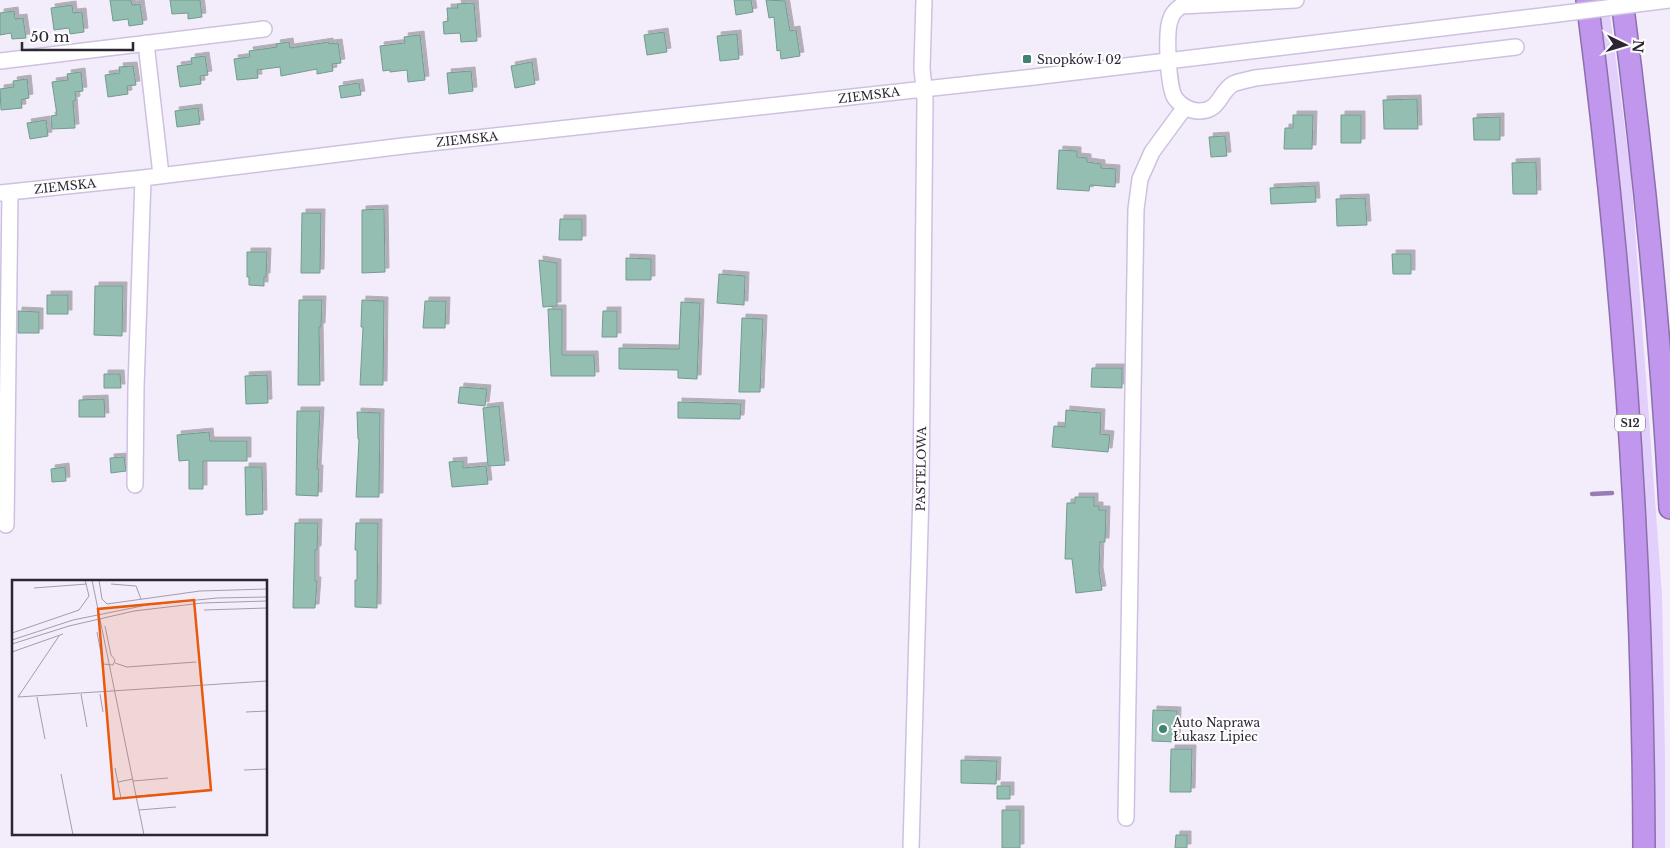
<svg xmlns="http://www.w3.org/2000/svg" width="1670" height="848" font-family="'Libre Baskerville',serif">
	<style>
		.green { fill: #e3cffc }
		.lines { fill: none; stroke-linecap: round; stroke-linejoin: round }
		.stream { stroke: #967db4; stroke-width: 4.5 }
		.building { fill: #95beb2; stroke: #729b8f; filter: url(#shadow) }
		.minor-casing { stroke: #cfc0e1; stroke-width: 18 }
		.highway-casing { stroke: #8c6fac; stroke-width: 24 }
		.minor { stroke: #fff; stroke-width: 15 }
		.highway { stroke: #c097ed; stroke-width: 21 }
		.minor-bridge-casing { stroke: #cfc0e1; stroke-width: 18; stroke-linecap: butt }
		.minor-bridge { stroke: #fff; stroke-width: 15 }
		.poi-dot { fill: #418272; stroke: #fdfdfd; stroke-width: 2 }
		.labels { text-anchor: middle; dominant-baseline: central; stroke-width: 4; stroke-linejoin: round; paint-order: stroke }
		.shield { fill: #fdfdfd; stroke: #6a666f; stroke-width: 1 }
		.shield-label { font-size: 11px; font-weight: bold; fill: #2b2632 }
		.poi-label { font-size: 12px; fill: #2b2632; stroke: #fdfdfd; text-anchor: start }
		.street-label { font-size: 12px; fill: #2b2632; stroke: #fdfdfd }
		.inset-road { fill: none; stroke: #a39dab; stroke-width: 1 }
		.view { fill: #e8590c; fill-opacity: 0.15; stroke: #e8590c; stroke-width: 2.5 }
		.inset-edge { fill: none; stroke: #2b2632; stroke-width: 2.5 }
	</style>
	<defs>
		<filter id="shadow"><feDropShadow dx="4" dy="-4" stdDeviation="0" flood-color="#0004"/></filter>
	</defs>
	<rect width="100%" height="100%" fill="#f3edfb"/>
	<path class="green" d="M1597,0H1608L1631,175L1662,595L1665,756V848H1652L1649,592L1619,176Z"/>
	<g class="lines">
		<path class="stream" d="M1592,494L1612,493"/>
	</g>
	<path class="building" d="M110,0H131L132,5L140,4L143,24L129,26L128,19L113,21Z
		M170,0H200L202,17L188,19V13L172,14Z
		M734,0H751L753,12L736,15Z
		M766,0L785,1L790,31L796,30L800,56L781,59L780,50L777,51L774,17L769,18Z
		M474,3L477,41L461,42L460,33L444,34L443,22L448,21L447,8H458L457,4Z
		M72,5L73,13L82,12L84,32L70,34L69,28L54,30L51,8Z
		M14,11L15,19L23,18L26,38L12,39L11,33L0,35V13Z
		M664,32L667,52L647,55L644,35Z
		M737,34L739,59L720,61L717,36Z
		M420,35L425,80L408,82L407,70L390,72V70L383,71L380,46L405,43L404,37Z
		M289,42L290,48L329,42V44L338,43L341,63L332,64L333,71L317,74V69L281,76L280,67L257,70L258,78L237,80L234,59L250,57L249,51L277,47L276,44Z
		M205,56L208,75L200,76L201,84L180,87L177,66L192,64L191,58Z
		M532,62L535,84L515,88L511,66Z
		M133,66L136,85L127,86L128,94L108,97L105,75L120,73L119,67Z
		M471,71L473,91L449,94L447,73Z
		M81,72L83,91L75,92L76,100L73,101L75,128L52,129L51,116L57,115L52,82L68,80L67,74Z
		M27,79L29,98L21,100L22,108L1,110L0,89L14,87L13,81Z
		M359,83L361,95L341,98L339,86Z
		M1417,99L1418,129H1384L1383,100Z
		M198,108L200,124L177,127L175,111Z
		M1293,115H1313L1312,149H1284L1285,128H1293Z
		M1341,115H1361V143H1341Z
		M1500,117V140H1474L1473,118Z
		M46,120L48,136L30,139L27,123Z
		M1225,136L1227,156L1211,157L1209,137Z
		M1059,150L1077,151V157L1087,158V162L1101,164V168L1116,169L1115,187L1090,185L1089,191L1057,189Z
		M1536,162L1537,194H1513L1512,163Z
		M1315,186L1316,202L1271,204L1270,188Z
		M1365,198L1367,225L1337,226L1336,199Z
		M384,209L385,272L362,273V210Z
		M302,213H321L320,273H301Z
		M560,219H582V240H559Z
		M247,252H267L266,277H264V286L249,285V277H247Z
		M1392,254H1411V274H1393Z
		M626,258L651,259V280H626Z
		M539,260L557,263V306L543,307Z
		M719,274L745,276L744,305L717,303Z
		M95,286H123L122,336L94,335Z
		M47,295H68V314H47Z
		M299,300H322L321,327H319L320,385H298Z
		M362,300L384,301L383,385H360L363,327H361Z
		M425,301H446L445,328H423Z
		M681,302L700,303L697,379L678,378V370L619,369V348L679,349Z
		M548,309H562V355H594L595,376H551Z
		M18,311L39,312V333H18Z
		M603,311H617V337H602Z
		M742,318L763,319L760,392H739Z
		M1092,368H1122V388L1091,387Z
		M104,374H120L121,388H104Z
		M267,375L268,403L246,404L245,376Z
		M460,387L487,389L485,406L458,403Z
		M104,399L105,417H79V400Z
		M678,402L741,404L740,419L678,418Z
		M499,406L505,465L488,466L483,408Z
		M1066,410L1101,413L1100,434L1110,435L1108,452L1052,447L1054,426L1065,427Z
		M297,411H320L317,469H319L318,496L296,495Z
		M357,412L380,413L379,497H356L359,439H358Z
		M209,432L210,441H247V461H203V489H189V460L179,461L177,435Z
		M124,457L126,471L111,473L110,458Z
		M463,461V468L486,466L488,484L452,487L449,462Z
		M65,467L66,481L52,482L51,469Z
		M245,467H262L263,514L246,515Z
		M1075,497H1094V506H1099V510H1106L1105,542H1100L1099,571L1102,590L1076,593L1072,559H1065L1067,503H1075Z
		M295,523H318L317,550H315V581H317L315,608H293Z
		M356,523H378L377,608L355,607V580H357V550H355Z
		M1153,710L1177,711L1176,742L1152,741Z
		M1171,749H1192L1191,792H1170Z
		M961,760L997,761L996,784L961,783Z
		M997,786H1010V799H997Z
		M1002,810H1020V848H1002Z
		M1176,835H1187V848H1175Z"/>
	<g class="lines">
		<defs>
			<path id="minor" d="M1296,0L1181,6C1177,9 1172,13 1171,18C1165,30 1168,87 1175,98C1180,105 1190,111 1198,111C1220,112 1219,92 1233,84C1240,81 1248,80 1255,78L1516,47
				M146,43L161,175
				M0,61L264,29
				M0,193L143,178L403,146L1034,77L1542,16
				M135,485L136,388L143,178
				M6,525L10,192
				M1126,818L1136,209L1140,179L1152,152L1185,107
				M911,848L921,491L925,100L922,68L924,0"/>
			<path id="highway" d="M1587,0C1624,282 1643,563 1644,848
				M1622,0C1644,169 1661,338 1670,508"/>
		</defs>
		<use href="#minor" class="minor-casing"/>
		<use href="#highway" class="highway-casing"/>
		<use href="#minor" class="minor"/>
		<use href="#highway" class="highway"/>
		<defs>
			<path id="minor-bridge" d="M1542,16L1670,0"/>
		</defs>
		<use href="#minor-bridge" class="minor-bridge-casing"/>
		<use href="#minor-bridge" class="minor-bridge"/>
	</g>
	<g class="poi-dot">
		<rect x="1022" y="54" width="10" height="10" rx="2.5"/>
		<circle cx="1163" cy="729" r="5"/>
	</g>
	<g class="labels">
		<rect class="shield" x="1615" y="414.5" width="30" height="17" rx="4"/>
		<g class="shield-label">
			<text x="1630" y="423">S12</text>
		</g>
		<g class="poi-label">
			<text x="1037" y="59">Snopków I 02</text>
			<text x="1173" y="722">Auto Naprawa<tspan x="1173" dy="14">Łukasz Lipiec</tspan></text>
		</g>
		<g class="street-label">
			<text transform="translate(869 95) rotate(-7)">ZIEMSKA</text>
			<text transform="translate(467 139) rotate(-6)">ZIEMSKA</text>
			<text transform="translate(65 186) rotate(-6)">ZIEMSKA</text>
			<text transform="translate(921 469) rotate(-89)">PASTELOWA</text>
		</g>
	</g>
	<g transform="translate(12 580)">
		<rect width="255" height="255" fill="#f3edfb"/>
		<path class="inset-road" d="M80,0L132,255M87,0L90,19L95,24L188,11L255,9M99,4L124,6L129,19M22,8L75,4M192,30L255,28M85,52L91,84L101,85L103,80L99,75L93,46M0,53L67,30L77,16L73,0M0,60L61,40L135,25L205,18L255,17M0,64L57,46L122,31L190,23L255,21M0,72L51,54M103,83L115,87L184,82M69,114L75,147M88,114L91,132M6,117L255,101M6,117L47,56M25,117L33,159M234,132L255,131M103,188L109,218M232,190L255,189M49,194L61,255M121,201L156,198M106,202L121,199M124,216L162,213M127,230L164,227"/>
		<path class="view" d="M182,20L199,210L102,219L86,29Z"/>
		<rect width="255" height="255" class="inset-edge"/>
	</g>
	<g transform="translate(1625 45) rotate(95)" stroke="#fdfdfd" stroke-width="4" paint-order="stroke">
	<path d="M0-4L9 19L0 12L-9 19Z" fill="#2b2632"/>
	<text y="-8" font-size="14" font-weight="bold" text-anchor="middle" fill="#2b2632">N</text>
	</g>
	<path d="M22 42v8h111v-8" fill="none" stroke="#2b2632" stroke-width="2.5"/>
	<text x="30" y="42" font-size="15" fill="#2b2632" stroke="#fdfdfd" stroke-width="4" paint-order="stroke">50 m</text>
</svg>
